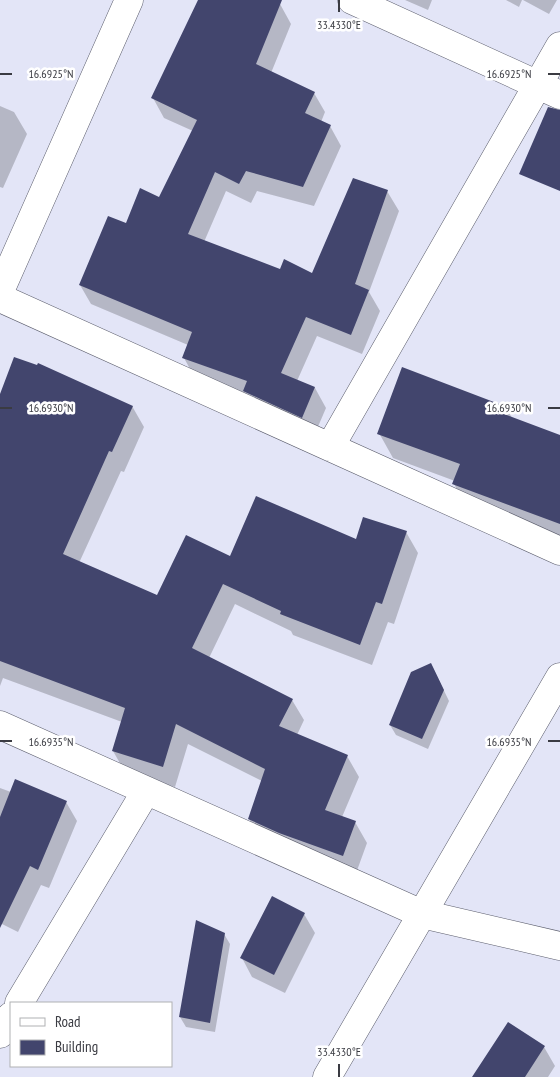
<svg xmlns="http://www.w3.org/2000/svg" width="560" height="1077" font-family="'PT Sans Narrow',sans-serif">
	<style>
		.shadow { fill: #0003 }
		.building { fill: #42456d }
		.lines { fill: none; stroke-linecap: round; stroke-linejoin: round }
		.minor-casing { stroke: #5c5e6d; stroke-width: 29 }
		.tertiary-casing { stroke: #5c5e6d; stroke-width: 29 }
		.minor { stroke: #fff; stroke-width: 28 }
		.tertiary { stroke: #fff; stroke-width: 28 }
		.ticks { fill: none; stroke: #3a3b42; stroke-width: 2 }
		.ticks-label { font-size: 12px; text-anchor: middle; fill: #3a3b42; stroke: #fff; stroke-width: 5; stroke-linejoin: round; paint-order: stroke }
	</style>
	<rect width="100%" height="100%" fill="#e3e5f7"/>
	<path class="shadow" d="M200,0H269L280,4L291,24L271,73L314,93L325,112L321,122L330,126L341,146L314,206L257,191L251,203L226,191L204,242L280,270L313,274L387,191L399,211L369,292L380,311L362,354L317,336L297,381L315,388L326,408L314,436L195,378L184,358L188,345L91,304L80,285L126,225L160,198L193,131L164,118L153,98Z
		M405,0H432L428,10Z
		M506,0H522L519,7Z
		M523,0H557L549,14Z
		M0,106L14,112L27,134L3,188L0,187Z
		M0,398L132,406L144,427L124,472L121,471L79,563L158,597L231,558L406,532L418,553L394,624L388,622L372,665L293,635L291,631L235,604L209,658L292,700L304,720L297,735L347,756L359,777L342,817L355,822L367,843L355,876L261,840L249,819L262,781L188,744L175,787L125,772L113,751L122,722L3,678L0,686Z
		M506,408L512,418L560,436V543L468,509L454,484L455,481L393,458L379,433Z
		M431,664L449,701L428,749L396,735L390,725Z
		M0,788L11,792L66,802L77,821L49,888L41,885L18,932L0,923Z
		M304,914L315,933L285,993L252,977L242,958Z
		M224,934L230,944L215,1032L186,1027L180,1017Z
		M544,1047L555,1066L548,1077H480Z"/>
	<path class="building" d="M198,0H282L256,64L315,92L305,113L331,125L303,187L246,171L239,184L215,172L188,234L280,269L284,259L312,273L353,178L388,190L355,284L369,290L351,335L306,317L281,373L315,387L302,418L243,391L247,381L182,358L192,332L79,285L108,216L126,223L140,188L159,197L197,120L151,98Z
		M548,107L560,110V191L519,174Z
		M14,357L37,365L38,363L133,406L112,452L109,451L63,554L157,595L186,535L230,556L256,496L356,539L363,517L407,531L382,604L376,602L360,645L280,614L281,611L223,584L192,648L293,699L279,726L348,755L325,810L356,821L343,856L279,833L248,819L265,769L176,724L163,767L112,751L125,708L0,661V394Z
		M402,367L507,407L504,414L560,435V524L452,484L460,464L377,434Z
		M431,663L444,690L422,739L389,725L411,672Z
		M15,779L67,801L38,870L30,866L0,928V817Z
		M272,896L305,913L274,975L240,958Z
		M196,920L225,933L210,1023L179,1017Z
		M508,1022L545,1046L525,1077H472Z"/>
	<g class="lines">
		<defs>
			<path id="minor" d="M352,0L560,95
				M0,291L129,0
				M0,298L560,551
				M330,447L560,46
				M0,725L422,914L560,946
				M19,1003L146,791
				M0,1034L11,1016"/>
			<path id="tertiary" d="M327,1077L560,677"/>
		</defs>
		<use href="#minor" class="minor-casing"/>
		<use href="#tertiary" class="tertiary-casing"/>
		<use href="#minor" class="minor"/>
		<use href="#tertiary" class="tertiary"/>
	</g>
	<path class="ticks" d="M339,0V12M0,74H12M548,74H560M0,408H12M548,408H560M0,741H12M548,741H560M339,1064V1077"/>
	<g class="ticks-label">
		<text x="339" y="29">33.4330°E</text>
		<text x="509" y="78">16.6925°N</text>
		<text x="51" y="78">16.6925°N</text>
		<text x="509" y="412">16.6930°N</text>
		<text x="51" y="412">16.6930°N</text>
		<text x="509" y="746">16.6935°N</text>
		<text x="51" y="746">16.6935°N</text>
		<text x="339" y="1056">33.4330°E</text>
	</g>
	<rect x="10" y="1002" width="162" height="65" fill="#ffffff" stroke="#b0b1b3"/>
	<rect x="20" y="1018" width="25" height="8" fill="#ffffff" stroke="#b0b1b3"/>
	<text x="55" y="1027" font-size="15" fill="#3a3b42">Road</text>
	<rect x="20" y="1040" width="25" height="15" fill="#42456d" stroke="#b0b1b3"/>
	<text x="55" y="1052" font-size="15" fill="#3a3b42">Building</text>
</svg>
